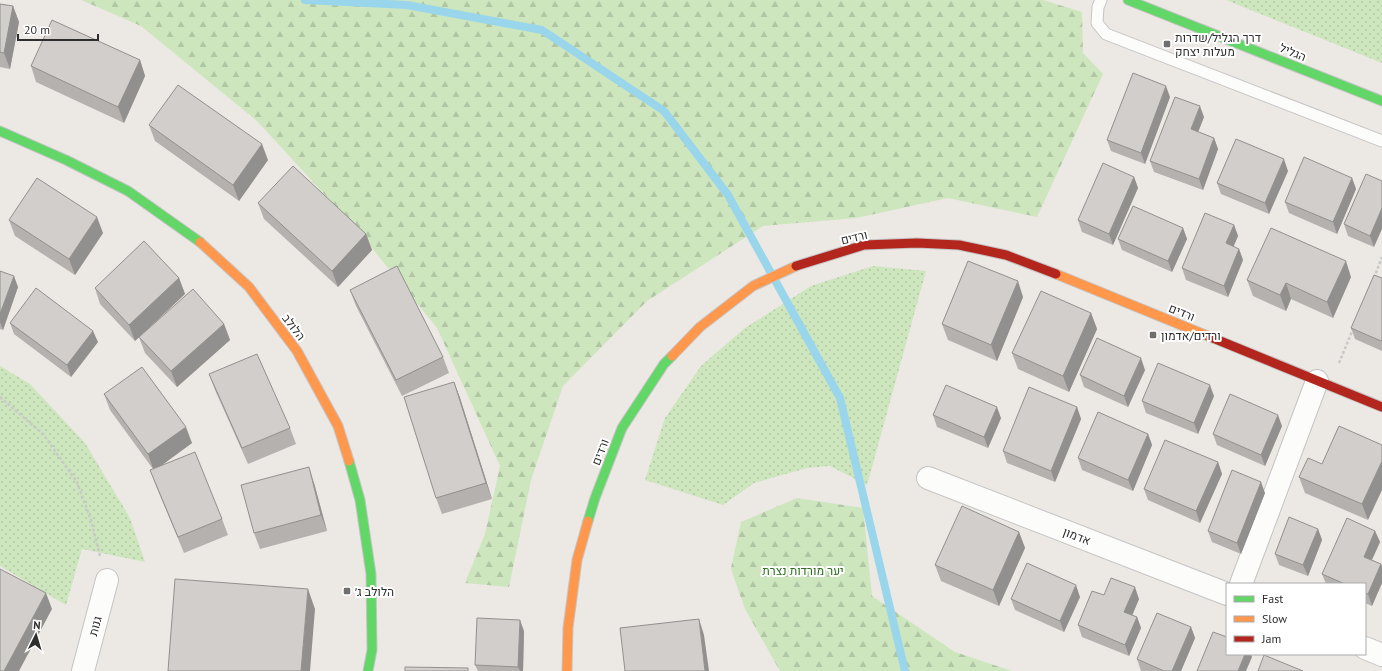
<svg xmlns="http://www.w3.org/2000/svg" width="1382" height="671" font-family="'PT Sans',Heebo,sans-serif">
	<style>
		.grass { fill: url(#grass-dots) }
		.forest { fill: url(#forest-firs) }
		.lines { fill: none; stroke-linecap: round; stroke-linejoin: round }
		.stream { stroke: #99d6ec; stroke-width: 8 }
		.lane-casing { stroke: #c5c4c5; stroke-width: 13 }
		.street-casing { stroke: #c5c4c5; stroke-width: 24 }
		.fast-casing { stroke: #c5c4c5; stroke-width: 11 }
		.slow-casing { stroke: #c5c4c5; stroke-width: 11 }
		.jam-casing { stroke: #c5c4c5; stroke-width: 11 }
		.path { stroke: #c9c9c8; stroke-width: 2.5; stroke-dasharray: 3 2; stroke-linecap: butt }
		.lane { stroke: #fcfcfb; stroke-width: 11 }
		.street { stroke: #fcfcfb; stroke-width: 22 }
		.fast { stroke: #63d668; stroke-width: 9 }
		.slow { stroke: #ff974d; stroke-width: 9 }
		.jam { stroke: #b3261e; stroke-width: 9 }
		.wall { fill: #b4b1af }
		.shaded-wall { fill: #92908e }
		.building { fill: #d1cecb; stroke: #92908e }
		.poi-dot { fill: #706f6e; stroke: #fff; stroke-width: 1.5 }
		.labels { text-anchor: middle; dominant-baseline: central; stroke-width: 4; stroke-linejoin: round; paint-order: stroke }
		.poi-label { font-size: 12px; fill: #2e2e2e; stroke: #fff; text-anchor: start }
		.street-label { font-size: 12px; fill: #2e2e2e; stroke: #fff }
		.park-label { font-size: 12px; fill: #2c6e1b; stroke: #fff }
	</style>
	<defs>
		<pattern id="grass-dots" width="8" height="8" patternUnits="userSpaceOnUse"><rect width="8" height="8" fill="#cee6be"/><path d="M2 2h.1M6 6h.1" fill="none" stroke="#b1c6a4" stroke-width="1.8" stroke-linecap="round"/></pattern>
		<pattern id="forest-firs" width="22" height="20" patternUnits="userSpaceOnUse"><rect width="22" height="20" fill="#cee6be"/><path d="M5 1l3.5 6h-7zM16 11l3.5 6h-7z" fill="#b1c6a4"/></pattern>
	</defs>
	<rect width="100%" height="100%" fill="#ece8e4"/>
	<path class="grass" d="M1226,0H1382V63Z
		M873,266L926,271L867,485L830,466L807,468L754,483L723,505L645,480L665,418L701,366L745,328L811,286Z
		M0,366L30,384L85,443L130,518L145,562L82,549L66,605L0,566Z"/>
	<path class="forest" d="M81,0H1043L1082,12L1083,53L1103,74L1037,217L948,198L856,218L763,226L647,301L563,386L531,480L509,587L465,583L485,534L500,466L437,328L358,231L258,122L141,26Z
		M797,498L863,508L872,596L955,652L1012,671H780L745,609L733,575L731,568L741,522Z"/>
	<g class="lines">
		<path class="stream" d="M305,0L407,5L542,30L664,111L728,195L840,398L905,671"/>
		<defs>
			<path id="lane" d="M1101,0L1098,7L1097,23L1106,34L1382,141"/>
			<path id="street" d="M928,478L1227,594
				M1241,584L1317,381
				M1365,648L1382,655
				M83,671L107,580"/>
			<path id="fast" d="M1128,0L1382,101
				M0,131L66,160L128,191L200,242
				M349,461L360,500L371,574L372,650L368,671
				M588,521L595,498L622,428L664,364L672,356"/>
			<path id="slow" d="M200,242L249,287L297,351L338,426L349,461
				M1056,274L1208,336
				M672,356L700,327L753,286L796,266
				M567,671L568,628L577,560L588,521"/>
			<path id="jam" d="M796,266L864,245L917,243L959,245L1006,255L1056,274
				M1208,336L1382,407"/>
		</defs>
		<use href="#lane" class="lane-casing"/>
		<use href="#street" class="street-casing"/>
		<use href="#fast" class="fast-casing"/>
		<use href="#slow" class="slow-casing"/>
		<use href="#jam" class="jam-casing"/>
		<path class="path" d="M1374,278L1382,257
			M1339,363L1353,329
			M0,397L43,434L77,482L91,520L100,556"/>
		<use href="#lane" class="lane"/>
		<use href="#street" class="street"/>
		<use href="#fast" class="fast"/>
		<use href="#slow" class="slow"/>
		<use href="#jam" class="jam"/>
	</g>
	<path class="wall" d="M0,4L13,6L19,22L10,69L0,67Z
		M140,60L145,76L124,123L36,82L31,66Z
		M1170,97L1145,164L1111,151L1107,140Z
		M1204,117L1198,132L1214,138L1218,149L1203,190L1154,172L1150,161Z
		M149,125L268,160L239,201L155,141Z
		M1288,171L1269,214L1221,194L1217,183Z
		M1366,174L1374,247L1348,236L1344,224Z
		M1134,177L1138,188L1113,245L1082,232L1078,220Z
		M1352,178L1356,189L1337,234L1289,213L1285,202Z
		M258,203L366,234L372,250L338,287L264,219Z
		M9,220L103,233L75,275L15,236Z
		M1234,225L1238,236L1233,247L1239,249L1243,260L1228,297L1186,280L1182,268Z
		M1183,228L1187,239L1172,272L1122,250L1118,239Z
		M0,271L18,287L3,330L0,329Z
		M1351,277L1333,318L1291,299L1286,311L1253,296L1247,280Z
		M179,278L185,294L135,341L100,304L95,288Z
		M1382,278V351L1355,339L1351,328Z
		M350,290L443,357L449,373L402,396L356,306Z
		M1023,297L997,361L948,340L942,324Z
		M1091,313L1097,329L1069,392L1018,369L1012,353Z
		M10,323L98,342L71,377L14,334Z
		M224,324L230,340L177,387L145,353L139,337Z
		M1145,370L1128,407L1084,387L1080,375Z
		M209,374L290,428L296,444L248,464L215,390Z
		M454,382L460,398L492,499L442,514L436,498Z
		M104,394L192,443L159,467L222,519L228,535L184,553L156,486L150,470L153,469L110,410Z
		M1214,396L1198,434L1146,413L1142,401Z
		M1077,407L1081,419L1055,482L1007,463L1003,451Z
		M933,415L1001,418L988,448L937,427Z
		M1282,426L1265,466L1217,445L1213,434Z
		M1339,426L1368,520L1305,493L1299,477L1322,464Z
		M1148,434L1152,445L1133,491L1082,470L1078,458Z
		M1218,462L1222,474L1200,523L1148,500L1144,489Z
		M314,483L327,531L260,549L254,533Z
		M1265,493L1241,554L1212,542L1208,531Z
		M1318,529L1322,540L1308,576L1279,565L1275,554Z
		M1375,531L1380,542L1372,560L1381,564L1382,566V583L1372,606L1365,603V584H1326L1322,574Z
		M1019,532L1025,548L999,606L941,581L935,565Z
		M1104,595L1139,599L1132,615L1137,617L1141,628L1129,656L1082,637L1078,625Z
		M1080,597L1064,632L1015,610L1011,599Z
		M1191,627L1195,638L1181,671H1141L1137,659Z
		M524,631L523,671H478L475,665Z"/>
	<path class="shaded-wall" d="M13,6L19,22L10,69L4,53Z
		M140,60L145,76L124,123L118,107Z
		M1166,86L1170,97L1145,164L1141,153Z
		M1200,106L1204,117L1195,140L1191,129Z
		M1214,138L1218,149L1203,190L1199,179Z
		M262,144L268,160L239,201L233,185Z
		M1284,159L1288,171L1269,214L1265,203Z
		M1134,177L1138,188L1113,245L1109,234Z
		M1352,178L1356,189L1337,234L1333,222Z
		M1382,208V229L1374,247L1370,236Z
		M97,217L103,233L75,275L69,259Z
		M1234,225L1238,236L1230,255L1226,243Z
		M1183,228L1187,239L1172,272L1168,261Z
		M366,234L372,250L338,287L332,271Z
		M1239,249L1243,260L1228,297L1224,286Z
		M1346,261L1351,277L1333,318L1327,302Z
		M14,276L18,287L3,330L0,322V314Z
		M179,278L185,294L135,341L129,325Z
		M1018,281L1023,297L997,361L991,345Z
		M1286,283L1291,299L1286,311L1280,295Z
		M1091,313L1097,329L1069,392L1063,376Z
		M224,324L230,340L177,387L171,371Z
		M93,331L98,342L71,377L67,365Z
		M1141,358L1145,370L1128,407L1124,396Z
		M454,382L460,398L492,499L486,483Z
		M1210,385L1214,396L1198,434L1194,423Z
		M997,407L1001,418L988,448L984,437Z
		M1077,407L1081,419L1055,482L1051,471Z
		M1278,415L1282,426L1265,466L1261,455Z
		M186,427L192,443L154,471L148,454Z
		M1148,434L1152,445L1133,491L1128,480Z
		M1382,461V490L1368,520L1362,504Z
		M1218,462L1222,474L1200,523L1196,511Z
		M309,467L314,483L327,531L321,515Z
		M1261,482L1265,493L1241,554L1237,543Z
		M1318,529L1322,540L1308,576L1303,565Z
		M1375,531L1380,542L1368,568L1364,557Z
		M1019,532L1025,548L999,606L993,590Z
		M1381,564L1382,566V583L1372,606L1368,594Z
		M1076,585L1080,597L1064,632L1060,621Z
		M1135,587L1139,599L1129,623L1124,612Z
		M308,589L315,609L310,671H301Z
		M46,593L52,609L19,671H4Z
		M1137,617L1141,628L1129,656L1125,645Z
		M699,619L704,635L709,671H705Z
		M520,620L524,631L523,671H520L518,667Z
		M1191,627L1195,638L1181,671H1172Z
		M1245,654H1251L1252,657L1246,671H1238Z"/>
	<path class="building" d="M0,4L13,6L4,53L0,52Z
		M52,20L140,60L118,107L31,66Z
		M1133,73L1166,86L1141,153L1107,140Z
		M178,85L262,144L233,185L149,125Z
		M1175,97L1200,106L1191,129L1214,138L1199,179L1150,161Z
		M1236,139L1284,159L1265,203L1217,183Z
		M1304,157L1352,178L1333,222L1285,202Z
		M1103,163L1134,177L1109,234L1078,220Z
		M293,166L366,234L332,271L258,203Z
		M1366,174L1382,181V208L1370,236L1344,224Z
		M37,178L97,217L69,259L9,220Z
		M1133,206L1183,228L1168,261L1118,239Z
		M1205,213L1234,225L1226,243L1239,249L1224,286L1182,268Z
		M1271,228L1346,261L1327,302L1286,283L1280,295L1247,280Z
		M144,241L179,278L129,325L95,288Z
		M968,261L1018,281L991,345L942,324Z
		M397,266L443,357L396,380L350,290Z
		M0,271L14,276L0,314Z
		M1374,275L1382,278V340L1381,341L1351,328Z
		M36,288L93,331L67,365L10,323Z
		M193,289L224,324L171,371L139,337Z
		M1041,291L1091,313L1063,376L1012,353Z
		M1097,338L1141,358L1124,396L1080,375Z
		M257,354L290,428L242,448L209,374Z
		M1158,363L1210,385L1194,423L1142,401Z
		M142,367L186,427L148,454L104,394Z
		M454,382L486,483L436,498L404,397Z
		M946,385L997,407L984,437L933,415Z
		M1029,387L1077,407L1051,471L1003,451Z
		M1230,394L1278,415L1261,455L1213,434Z
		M1098,412L1148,434L1128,480L1078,458Z
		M1339,426L1382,445V461L1362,504L1299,477L1308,458L1322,464Z
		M1165,440L1218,462L1196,511L1144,489Z
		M195,452L222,519L178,537L150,470Z
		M309,467L321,515L254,533L241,485Z
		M1232,470L1261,482L1237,543L1208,531Z
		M962,506L1019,532L993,590L935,565Z
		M1289,517L1318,529L1303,565L1275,554Z
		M1347,518L1375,531L1364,557L1381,564L1368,594L1365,593V584H1345L1322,574Z
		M1027,563L1076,585L1060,621L1011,599Z
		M0,569L46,593L4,671H0Z
		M1111,578L1135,587L1124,612L1137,617L1125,645L1078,625L1092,591L1104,595Z
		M175,579L308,589L301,671H168Z
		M1157,613L1191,627L1172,671H1164L1137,659Z
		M477,618L520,620L518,667L475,665Z
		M699,619L705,671H625L620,628Z
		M1213,632L1227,637V654H1245L1238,671H1197Z
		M1264,655L1303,671H1258Z
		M405,667L468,668V671H405Z"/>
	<g class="poi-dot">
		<rect x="1163" y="40" width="8" height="8" rx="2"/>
		<rect x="1149" y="331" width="8" height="8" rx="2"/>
		<rect x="343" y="587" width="8" height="8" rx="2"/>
	</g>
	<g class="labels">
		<g class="poi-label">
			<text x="1175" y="37">דרך הגליל/שדרות<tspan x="1175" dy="14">מעלות יצחק</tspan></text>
			<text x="1161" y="335">ורדים/אדמון</text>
			<text x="355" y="591">הלולב ג׳</text>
		</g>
		<g class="street-label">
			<text transform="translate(1293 52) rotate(22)">הגליל</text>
			<text transform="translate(854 237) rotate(-13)">ורדים</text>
			<text transform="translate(1182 312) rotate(22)">ורדים</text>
			<text transform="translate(294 327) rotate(53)">הלולב</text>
			<text transform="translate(600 452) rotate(-69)">ורדים</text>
			<text transform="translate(1077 536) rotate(21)">אדמון</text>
			<text transform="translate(95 626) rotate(-75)">גנות</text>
		</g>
		<g class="park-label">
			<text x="803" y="570">יער מורדות נצרת</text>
		</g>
	</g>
	<rect x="1226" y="583" width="140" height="72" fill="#ffffff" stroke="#ababab"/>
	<rect x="1234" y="596" width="20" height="6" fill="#63d668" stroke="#ababab"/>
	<text x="1262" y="603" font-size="12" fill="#2e2e2e">Fast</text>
	<rect x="1234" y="616" width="20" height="6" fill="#ff974d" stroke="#ababab"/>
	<text x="1262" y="623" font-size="12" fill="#2e2e2e">Slow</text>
	<rect x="1234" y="636" width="20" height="6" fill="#b3261e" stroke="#ababab"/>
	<text x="1262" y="643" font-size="12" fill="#2e2e2e">Jam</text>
	<g transform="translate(36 635) rotate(5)" stroke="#ffffff" stroke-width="3" paint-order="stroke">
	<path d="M0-3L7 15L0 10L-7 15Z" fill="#2e2e2e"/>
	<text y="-6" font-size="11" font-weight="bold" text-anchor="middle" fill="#2e2e2e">N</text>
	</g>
	<path d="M18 34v6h80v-6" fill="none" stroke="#2e2e2e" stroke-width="2"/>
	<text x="24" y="34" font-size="12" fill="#2e2e2e" stroke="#ffffff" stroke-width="3" paint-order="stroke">20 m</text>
</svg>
